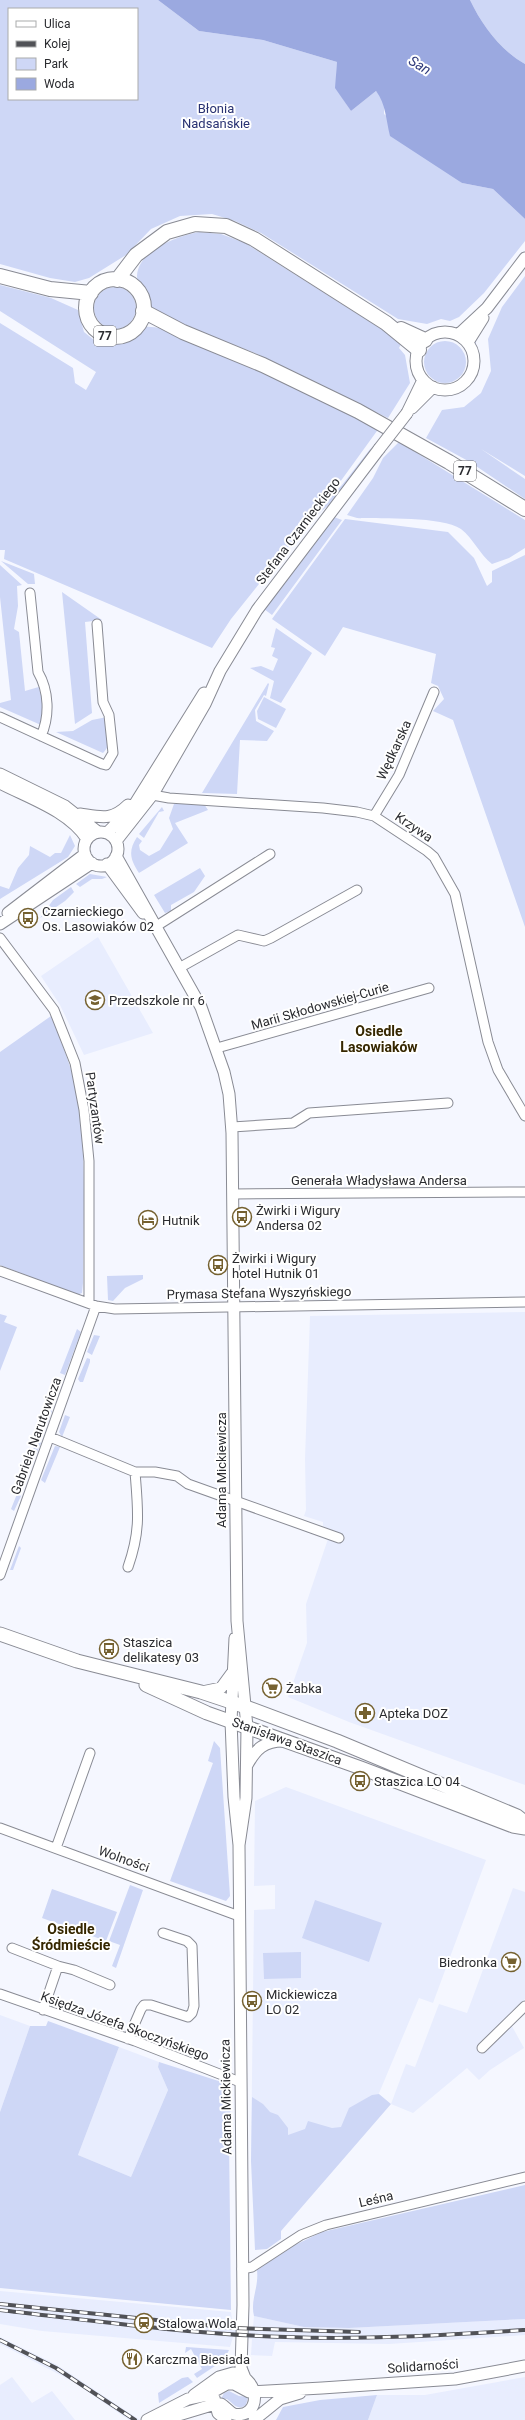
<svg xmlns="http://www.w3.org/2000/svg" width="525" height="2420" font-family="Roboto,sans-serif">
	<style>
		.built { fill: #e8edfe }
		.green { fill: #ced7f6; fill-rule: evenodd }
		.water { fill: #9ba9e0 }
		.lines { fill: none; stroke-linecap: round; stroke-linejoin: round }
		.minor-casing { stroke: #898b94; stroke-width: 11 }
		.tertiary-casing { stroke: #898b94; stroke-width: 13 }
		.secondary-casing { stroke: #898b94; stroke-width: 15 }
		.primary-casing { stroke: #898b94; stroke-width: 16 }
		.minor { stroke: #fff; stroke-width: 9 }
		.tertiary { stroke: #fff; stroke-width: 11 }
		.secondary { stroke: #fff; stroke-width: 13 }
		.primary { stroke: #fff; stroke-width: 14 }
		.rail-casing { stroke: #515257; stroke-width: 4 }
		.rail { stroke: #fff; stroke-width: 2.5; stroke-dasharray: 8; stroke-linecap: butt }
		.tertiary-bridge-casing { stroke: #898b94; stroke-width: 13; stroke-linecap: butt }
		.tertiary-bridge { stroke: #fff; stroke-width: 11 }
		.labels { text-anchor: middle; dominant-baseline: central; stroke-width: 4; stroke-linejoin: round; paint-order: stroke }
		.shield { fill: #fff; stroke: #6b6b6e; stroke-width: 1 }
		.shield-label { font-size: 12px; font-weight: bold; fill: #2b2c30 }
		.park-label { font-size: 13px; fill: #293272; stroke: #fff }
		.street-label { font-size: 13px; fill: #2b2c30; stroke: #fff }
		.poi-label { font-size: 13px; fill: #2b2c30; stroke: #fff; text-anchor: start }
		.water-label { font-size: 14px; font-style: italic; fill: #303b7c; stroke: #fff }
		.neighbourhood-label { font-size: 14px; font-weight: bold; fill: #362700; stroke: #fff }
	</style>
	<rect width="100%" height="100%" fill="#f5f7ff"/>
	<path class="built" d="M98,937L153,1033L84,1055L60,1005L41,976Z
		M525,1312V1785L349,1722L288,1697L307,1643L306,1604L331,1530L323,1526V1522L304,1516L306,1510L305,1459L310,1316Z
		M286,1787L486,1860L433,2003L419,1998L377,2098L329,2164L251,2161L254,1910L275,1909V1885L254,1886L255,1801Z
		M513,1888L525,1892V1999L508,2019L524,2048L490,2070L479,2080L467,2068L413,2113L391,2104L406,2064L415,2067L439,2004L467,2013Z
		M0,2015L30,2026L0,2112Z
		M119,2047L159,2062L158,2067L168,2090L131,2177L78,2155Z
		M0,2291L231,2312L233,2326L253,2327L254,2316L304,2327L349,2328L525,2319V2335L389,2344L275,2342L272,2356L251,2355L252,2339L233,2337L230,2347L42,2331L0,2324Z
		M0,2337L57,2365L140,2420H129L74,2382L0,2344Z
		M12,2377L32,2403L52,2391L75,2420H0V2385Z
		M525,2377V2420H368L377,2395H425Z"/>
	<path class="green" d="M0,0H158L199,31L263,40L337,62L336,88L351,111L376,91L384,101V114L462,183L493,189L525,219V241L484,293L459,317L450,321L441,319L427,324L398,319L261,233L235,221L212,214L180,216L151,229L126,255L89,278L75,282L50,278L0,264ZM9,9H137V99H9Z
		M470,0H525V64C500,50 482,25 470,0Z
		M199,232L221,234L245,243L402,342L399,348L405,355L410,383L388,418L255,353L155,315C149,308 148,301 144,293C141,288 137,283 137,276C138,250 178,236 199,232Z
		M525,276V476L481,449L525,479V499L470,462L426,438L442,410L464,407L481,393L491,371L488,339L502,307Z
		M0,285L51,298L78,310L84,332L99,344L113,343L117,337C138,333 136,322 163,329L382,424L327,500L342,485L371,448L370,452L331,503L307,524L231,619L212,648L4,559L5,550H0V323L73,368L75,383L86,390L96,372L0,311Z
		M94 308a21 21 0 1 1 42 0a21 21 0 1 1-42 0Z
		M476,338C475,346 479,352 479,359C481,376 468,393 451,395C444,396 438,394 432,395L455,392L470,383L478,364L474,342Z
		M424 362a21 21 0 1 1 42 0a21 21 0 1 1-42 0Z
		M399,442L525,520V548L509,558L492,564C480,555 473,538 461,529C441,516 383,519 357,518L347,515L373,478L383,458Z
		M334,517L342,520L272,615L264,609Z
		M345,519L448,532L474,558L487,586L492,582V571L525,555V927L453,720L433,711L444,699L438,686L431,683L436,654L343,627L325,656L272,619Z
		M1,561L34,574L35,584H28Z
		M0,565L22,585L17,586L18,606L14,629L19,632L25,691L42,686L45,722L41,725L0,707V703L11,700L0,597Z
		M62,592L102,620L85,622L92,713L75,724Z
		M276,628L312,653L281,703L270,698L274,681L250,668L261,666L273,671L278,659L272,656L275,648L271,647Z
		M268,683L269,684L266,696L264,695L255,710L256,721L274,731L267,741L240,740L237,794L202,793Z
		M264,697L286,709L276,728L258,719L257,711Z
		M107,717C108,729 113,744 103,753L56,732L73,731L92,720Z
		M174,804H204L208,810L175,823L188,843L139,873C130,859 128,851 137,837L142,841L139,845L140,850L149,856L160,850L173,829L169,818Z
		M162,807L164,811L159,812L144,838L139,834Z
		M70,835L75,846L68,857L0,899V886L9,889L18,868L29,855L30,846L50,857L55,853H61Z
		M200,868L205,876L194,892L171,905V911L165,913L154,895Z
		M90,874L107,877L102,879H92L80,887L76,884Z
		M71,887L74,892L65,901L40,918L53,900Z
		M51,1016C61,1042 74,1071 78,1100C87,1160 83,1222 83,1283L82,1293L77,1295L0,1265V1052Z
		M143,1275V1279L125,1288L113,1301L108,1300L107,1276Z
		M0,1314L7,1316L4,1322L17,1327L0,1371Z
		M77,1329L81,1332L65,1375L60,1373Z
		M94,1335L100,1336L92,1355L87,1352Z
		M87,1358L90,1359V1362L83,1382H80L78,1379Z
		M48,1409L52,1411L47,1425L41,1429Z
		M65,1415L70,1417L62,1437L59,1432Z
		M38,1438L41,1443L33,1461L29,1458Z
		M55,1446L60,1447L45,1483L41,1480Z
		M17,1494L21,1496L14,1511L11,1509Z
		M19,1546L21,1548L13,1570H10Z
		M214,1741L220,1748L230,1896L226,1901L170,1881L213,1763L208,1761Z
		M130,1885L143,1890L116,1968L112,1966L120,1945L109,1941Z
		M52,1889L117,1912L106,1941L42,1918Z
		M315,1900L382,1923L369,1962L302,1938Z
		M301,1952V1978L264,1979L263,1953Z
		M48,2021L119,2047L78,2155L131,2177L168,2090L158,2067L159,2062L228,2084L229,2104L231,2105L229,2138L231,2310L0,2288V2112L30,2026H46Z
		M379,2094L391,2104L281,2231V2239L267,2249L255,2250L251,2161L252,2097L263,2104L270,2112L278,2115L288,2128V2135L305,2129L308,2121L332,2128L341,2127L349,2108L372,2095Z
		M525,2185V2319L349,2328L304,2327L254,2316C250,2300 259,2288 257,2270L295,2245L322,2232Z
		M186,2347L229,2350L224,2360L197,2378L194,2374L202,2369L191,2349L185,2353Z
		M188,2377L193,2382L159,2403L158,2393L182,2378Z
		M229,2391L239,2396L248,2397L246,2405C237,2411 234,2404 227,2399H221L224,2393Z
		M377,2395L368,2420H276L283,2407L320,2400Z"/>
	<path class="water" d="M158,0H470C482,25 500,50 525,64V219L493,189L462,183L390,136C386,120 386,104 376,91L351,111L335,88L337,62L263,40L199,31Z"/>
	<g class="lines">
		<defs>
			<path id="minor" d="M30,593L38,672C49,691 50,716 41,736
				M0,717L102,764L106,765L113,753L109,715L103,702L97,624
				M147,794L169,798L323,808L357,812L374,816L427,851L434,857L455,894L488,1042L498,1070L525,1116
				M374,816L399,775L434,692
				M155,927L270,854
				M0,938L54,1010L75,1063L84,1110L89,1161V1303
				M179,968L238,935L264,941L271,938L357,890
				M217,1048L429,988
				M232,1127L293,1123L309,1113L448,1103
				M233,1194L525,1192
				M0,1271L96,1306L115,1309L525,1302
				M50,1437L135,1472H155L177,1476L188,1484L339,1538
				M128,1567C141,1530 138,1510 135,1472
				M0,1575L96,1306
				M0,1828L239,1916
				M56,1848L90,1753
				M12,1948L58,1966L43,2010
				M58,1966L74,1970L110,1985
				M0,1994L135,2041L240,2082
				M128,2039L141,2009L144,2005H151L188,2017L192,2013L194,2006L192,1946L187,1941L163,1933
				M482,2048L525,2006
				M242,2269L252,2267L301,2235L326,2225L525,2177"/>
			<path id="tertiary" d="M416 361a29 29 0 1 1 58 0a29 29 0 1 1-58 0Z
				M458,335L487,308L525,258
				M468,342L483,318
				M412,408L433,387
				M407,413L423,380
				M0,774L65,806L98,832
				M0,783C29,798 69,811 87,839
				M80,814C101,817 112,821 128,805
				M84 849a17 17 0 1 1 34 0a17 17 0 1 1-34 0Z
				M107,833L133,807L204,693
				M116,841L153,794L205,704L220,671L257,610L379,449
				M116,856L201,1007L224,1072L229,1094L232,1133L237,1621L247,1727L246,1798L239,1845
				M107,864L143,913
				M8,913L85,854
				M0,924L92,863
				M235,1638L231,1721L234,1797L239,1845L243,2305L241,2368L245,2378
				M202,1692L221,1688L232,1673
				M247,1765C256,1749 264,1741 283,1741
				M214,2398L218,2413L226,2420
				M147,2420L188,2399L207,2395L227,2384H234L249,2392L322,2388L455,2379L525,2366
				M162,2420L215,2404H221C226,2407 229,2412 234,2414C260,2420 263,2379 233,2373L219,2377L194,2395
				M254,2420L280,2399L300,2393"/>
			<path id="secondary" d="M0,1634L77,1661L201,1692L246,1707L337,1741L517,1816L525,1822
				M146,1685L207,1713L361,1768L513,1826L525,1828"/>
			<path id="primary" d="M0,276L50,289L91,293
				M86 308a29 29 0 1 1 58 0a29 29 0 1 1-58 0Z
				M117,280L136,255L167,232L195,224L226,226L254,239L386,323L419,350
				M143,311L183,332L263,365L358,411L449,462L525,509
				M401,329L425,340"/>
		</defs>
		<use href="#minor" class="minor-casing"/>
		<use href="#tertiary" class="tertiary-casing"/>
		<use href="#secondary" class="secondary-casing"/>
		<use href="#primary" class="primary-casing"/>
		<use href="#minor" class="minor"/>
		<use href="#tertiary" class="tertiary"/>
		<use href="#secondary" class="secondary"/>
		<use href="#primary" class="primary"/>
		<defs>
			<path id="rail" d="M0,2304L234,2328L359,2332
				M0,2310C95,2321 190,2334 286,2337C366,2340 445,2335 525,2330
				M0,2340L56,2368L135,2420"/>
		</defs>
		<use href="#rail" class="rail-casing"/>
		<use href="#rail" class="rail"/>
		<defs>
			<path id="tertiary-bridge" d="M379,449L407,413"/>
		</defs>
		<use href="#tertiary-bridge" class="tertiary-bridge-casing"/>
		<use href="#tertiary-bridge" class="tertiary-bridge"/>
	</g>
	<defs>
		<symbol id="bus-ring" viewBox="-11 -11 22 22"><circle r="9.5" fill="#fff" stroke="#756130" stroke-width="1.5"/><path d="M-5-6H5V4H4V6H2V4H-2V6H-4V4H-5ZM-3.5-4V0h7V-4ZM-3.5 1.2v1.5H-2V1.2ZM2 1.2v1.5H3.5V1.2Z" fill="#756130"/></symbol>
		<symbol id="school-ring" viewBox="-11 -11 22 22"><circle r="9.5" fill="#fff" stroke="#756130" stroke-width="1.5"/><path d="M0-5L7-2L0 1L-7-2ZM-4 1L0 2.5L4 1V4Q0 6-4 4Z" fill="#756130"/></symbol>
		<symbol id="hotel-ring" viewBox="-11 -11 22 22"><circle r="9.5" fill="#fff" stroke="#756130" stroke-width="1.5"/><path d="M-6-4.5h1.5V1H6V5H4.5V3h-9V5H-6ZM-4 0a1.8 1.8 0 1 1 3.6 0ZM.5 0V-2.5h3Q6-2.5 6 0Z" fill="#756130"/></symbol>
		<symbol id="supermarket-ring" viewBox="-11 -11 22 22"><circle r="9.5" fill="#fff" stroke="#756130" stroke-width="1.5"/><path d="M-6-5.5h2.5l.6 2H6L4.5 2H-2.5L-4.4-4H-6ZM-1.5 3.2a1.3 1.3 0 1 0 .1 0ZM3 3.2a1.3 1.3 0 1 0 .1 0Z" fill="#756130"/></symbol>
		<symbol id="pharmacy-ring" viewBox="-11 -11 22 22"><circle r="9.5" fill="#fff" stroke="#756130" stroke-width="1.5"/><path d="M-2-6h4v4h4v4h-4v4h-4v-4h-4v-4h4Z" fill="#756130"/></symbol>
		<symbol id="station-ring" viewBox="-11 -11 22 22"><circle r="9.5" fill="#fff" stroke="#756130" stroke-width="1.5"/><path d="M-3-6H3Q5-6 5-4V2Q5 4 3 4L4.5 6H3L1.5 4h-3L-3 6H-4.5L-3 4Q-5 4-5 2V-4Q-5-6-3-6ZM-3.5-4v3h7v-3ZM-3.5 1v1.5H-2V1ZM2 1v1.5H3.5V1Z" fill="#756130"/></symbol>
		<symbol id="restaurant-ring" viewBox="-11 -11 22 22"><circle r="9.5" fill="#fff" stroke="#756130" stroke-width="1.5"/><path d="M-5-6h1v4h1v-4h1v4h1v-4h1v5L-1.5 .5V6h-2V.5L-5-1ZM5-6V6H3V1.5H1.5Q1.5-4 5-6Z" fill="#756130"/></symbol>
	</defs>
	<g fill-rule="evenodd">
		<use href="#bus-ring" x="17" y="907" width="22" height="22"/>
		<use href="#school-ring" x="84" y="989" width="22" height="22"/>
		<use href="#bus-ring" x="231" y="1206" width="22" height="22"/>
		<use href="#hotel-ring" x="137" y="1209" width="22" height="22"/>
		<use href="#bus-ring" x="207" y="1254" width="22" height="22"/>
		<use href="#bus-ring" x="98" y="1638" width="22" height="22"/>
		<use href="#supermarket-ring" x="261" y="1677" width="22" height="22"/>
		<use href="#pharmacy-ring" x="354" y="1702" width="22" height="22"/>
		<use href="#bus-ring" x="349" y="1770" width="22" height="22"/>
		<use href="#supermarket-ring" x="500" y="1951" width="22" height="22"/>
		<use href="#bus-ring" x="241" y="1990" width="22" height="22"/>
		<use href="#station-ring" x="133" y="2312" width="22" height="22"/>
		<use href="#restaurant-ring" x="121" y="2348" width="22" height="22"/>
	</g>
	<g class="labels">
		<g class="shield">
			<rect x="94" y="326" width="22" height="20" rx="3"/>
			<rect x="454" y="461" width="22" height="20" rx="3"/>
		</g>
		<g class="shield-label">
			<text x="105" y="336">77</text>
			<text x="465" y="471">77</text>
		</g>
		<g class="park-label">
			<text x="216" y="108">Błonia<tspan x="216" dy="15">Nadsańskie</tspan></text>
		</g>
		<g class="street-label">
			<text transform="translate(298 531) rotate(-53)">Stefana Czarnieckiego</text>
			<text transform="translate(394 750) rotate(-65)">Wędkarska</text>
			<text transform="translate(414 827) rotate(34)">Krzywa</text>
			<text transform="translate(320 1006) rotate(-16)">Marii Skłodowskiej-Curie</text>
			<text transform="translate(95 1108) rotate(82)">Partyzantów</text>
			<text x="379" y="1180">Generała Władysława Andersa</text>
			<text transform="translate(259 1293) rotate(-1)">Prymasa Stefana Wyszyńskiego</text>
			<text transform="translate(36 1436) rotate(-70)">Gabriela Narutowicza</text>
			<text transform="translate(221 1470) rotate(-90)">Adama Mickiewicza</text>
			<text transform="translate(287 1741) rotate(20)">Stanisława Staszica</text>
			<text transform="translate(124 1859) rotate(20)">Wolności</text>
			<text transform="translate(125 2026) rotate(20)">Księdza Józefa Skoczyńskiego</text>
			<text transform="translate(226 2097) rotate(-91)">Adama Mickiewicza</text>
			<text transform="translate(376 2199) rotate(-13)">Leśna</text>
			<text transform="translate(423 2366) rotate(-4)">Solidarności</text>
		</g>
		<g class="poi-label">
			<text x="42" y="911">Czarnieckiego<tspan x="42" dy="15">Os. Lasowiaków 02</tspan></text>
			<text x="109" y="1000">Przedszkole nr 6</text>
			<text x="256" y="1210">Żwirki i Wigury<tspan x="256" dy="15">Andersa 02</tspan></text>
			<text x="162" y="1220">Hutnik</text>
			<text x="232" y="1258">Żwirki i Wigury<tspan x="232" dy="15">hotel Hutnik 01</tspan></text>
			<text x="123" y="1642">Staszica<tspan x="123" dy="15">delikatesy 03</tspan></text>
			<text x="286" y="1688">Żabka</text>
			<text x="379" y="1713">Apteka DOZ</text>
			<text x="374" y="1781">Staszica LO 04</text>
			<text x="497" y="1962" text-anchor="end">Biedronka</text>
			<text x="266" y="1994">Mickiewicza<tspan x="266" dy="15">LO 02</tspan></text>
			<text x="158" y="2323">Stalowa Wola</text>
			<text x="146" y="2359">Karczma Biesiada</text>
		</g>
		<g class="water-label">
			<text transform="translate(420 65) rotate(32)">San</text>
		</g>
		<g class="neighbourhood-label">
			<text x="379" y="1031">Osiedle<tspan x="379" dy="16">Lasowiaków</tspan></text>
			<text x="71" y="1929">Osiedle<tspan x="71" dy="16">Śródmieście</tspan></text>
		</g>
	</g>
	<rect x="8" y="8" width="130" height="92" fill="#ffffff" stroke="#aaabac"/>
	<rect x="16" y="21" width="20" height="6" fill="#ffffff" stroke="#aaabac"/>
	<text x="44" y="28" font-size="12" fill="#2b2c30">Ulica</text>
	<rect x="16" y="41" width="20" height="6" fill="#515257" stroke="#aaabac"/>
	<text x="44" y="48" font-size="12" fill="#2b2c30">Kolej</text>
	<rect x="16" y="58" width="20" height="12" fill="#ced7f6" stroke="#aaabac"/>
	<text x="44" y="68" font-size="12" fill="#2b2c30">Park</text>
	<rect x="16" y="78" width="20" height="12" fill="#9ba9e0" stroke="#aaabac"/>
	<text x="44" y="88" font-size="12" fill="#2b2c30">Woda</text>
</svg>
